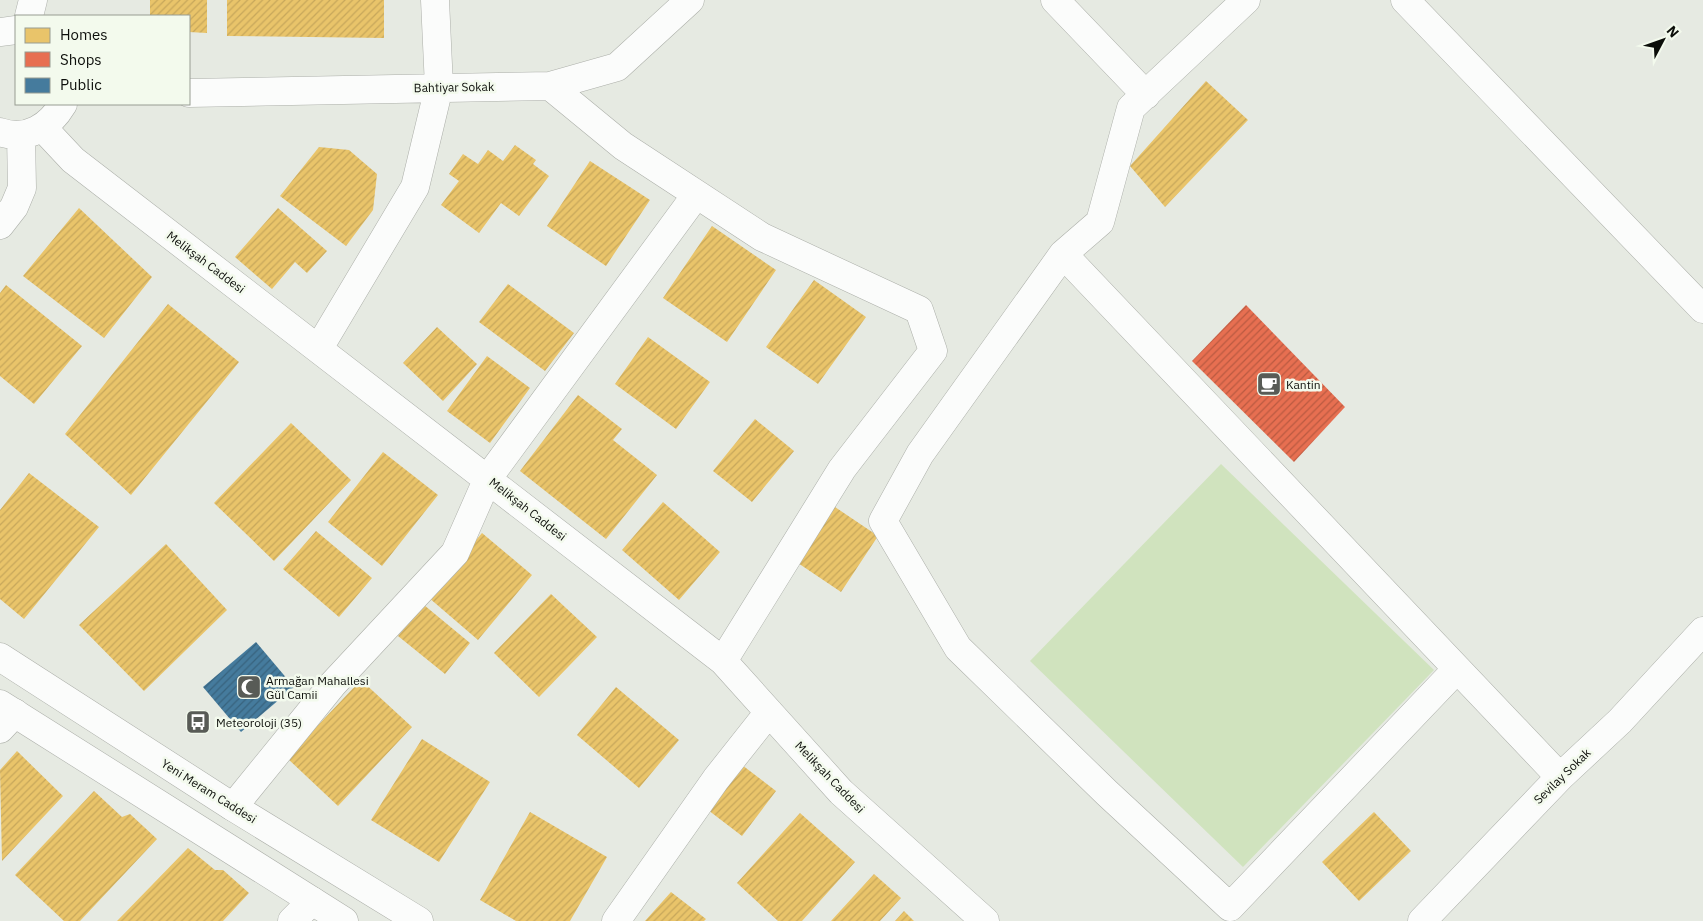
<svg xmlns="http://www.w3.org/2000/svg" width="1703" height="921" font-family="'IBM Plex Sans',sans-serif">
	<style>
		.park { fill: #d0e3be }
		.homes { fill: url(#homes-hatch) }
		.shops { fill: url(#shops-hatch) }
		.public { fill: url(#public-hatch) }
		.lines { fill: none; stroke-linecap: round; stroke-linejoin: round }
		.minor-casing { stroke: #acafa9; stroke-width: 29 }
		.major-casing { stroke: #acafa9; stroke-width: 29 }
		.minor { stroke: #fbfcfb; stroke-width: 28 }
		.major { stroke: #fbfcfb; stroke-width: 28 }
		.labels { text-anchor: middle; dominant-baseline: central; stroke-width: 5; stroke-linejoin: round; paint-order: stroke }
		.street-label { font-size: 12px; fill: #0c0e0a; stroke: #f3faed }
		.poi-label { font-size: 12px; fill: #0c0e0a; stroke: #f3faed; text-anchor: start }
	</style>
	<defs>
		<pattern id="homes-hatch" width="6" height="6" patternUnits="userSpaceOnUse" patternTransform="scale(1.25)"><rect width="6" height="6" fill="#e9c46a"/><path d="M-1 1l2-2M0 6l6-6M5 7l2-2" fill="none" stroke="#c7a75b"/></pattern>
		<pattern id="shops-hatch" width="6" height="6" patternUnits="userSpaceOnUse" patternTransform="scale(1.25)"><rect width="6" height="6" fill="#e76f51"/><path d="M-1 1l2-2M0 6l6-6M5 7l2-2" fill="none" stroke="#ba5a41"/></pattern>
		<pattern id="public-hatch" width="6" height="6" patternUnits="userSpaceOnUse" patternTransform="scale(1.25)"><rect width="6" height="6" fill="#457b9d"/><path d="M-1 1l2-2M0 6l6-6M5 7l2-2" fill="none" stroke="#38637e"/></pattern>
	</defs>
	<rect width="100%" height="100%" fill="#e6eae2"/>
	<path class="park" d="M1221,464L1434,670L1243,867L1030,661Z"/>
	<path class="homes" d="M150,0H207V33L189,32V16H150Z
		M227,0H384V38L227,36Z
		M1206,81L1248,120L1165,207L1130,166Z
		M515,145L536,160L533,164L549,176L519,216L501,203L479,233L441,205L459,181L449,174L463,154L478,164L488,150L503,161Z
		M319,147L349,150L377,174L373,210L346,246L280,196Z
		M590,161L650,200L606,266L547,226Z
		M79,208L152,277L104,338L23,276Z
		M278,208L327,251L307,273L295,262L272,289L235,257Z
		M712,226L776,270L727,342L663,298Z
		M814,280L866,317L818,384L766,347Z
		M508,284L574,333L545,371L479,322Z
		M6,285L82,346L34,404L0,376V293Z
		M168,304L239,362L131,495L65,434Z
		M437,327L477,364L443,401L403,363Z
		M648,337L710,382L676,429L615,384Z
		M487,356L530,388L490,443L447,411Z
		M578,395L622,429L613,440L657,475L606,539L520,471Z
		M755,419L794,451L752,502L713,471Z
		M291,423L351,480L274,561L214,503Z
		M383,452L438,495L382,566L328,522Z
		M29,473L99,527L24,619L0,599V510Z
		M663,502L720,552L679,600L622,550Z
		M832,505L878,536L841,592L795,561Z
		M316,531L372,578L339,617L283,569Z
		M482,533L532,575L478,640L428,597Z
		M166,544L227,610L144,691L79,625Z
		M551,594L597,637L539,697L494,653Z
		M424,605L470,643L445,674L398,636Z
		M361,680L412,727L338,806L287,758Z
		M616,687L679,740L639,788L577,735Z
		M422,739L490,782L439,862L371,820Z
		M17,751L63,796L2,861L0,770Z
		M742,765L776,791L742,836L708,810Z
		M94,791L122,817L130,814L157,839L80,921H64L15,875Z
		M530,812L607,857L570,921H516L480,900Z
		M1374,812L1411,851L1359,901L1322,862Z
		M800,813L855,862L802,921H778L737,883Z
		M188,848L215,870H223L249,893L223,921H117Z
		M874,874L901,898L880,921H831Z
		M671,892L706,919L704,921H645Z
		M904,911L914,921H895Z"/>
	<path class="shops" d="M1246,305L1345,407L1294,462L1192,361Z"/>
	<path class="public" d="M256,642L294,687L241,732L203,687Z"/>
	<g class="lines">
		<defs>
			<path id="minor" d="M1055,0L1146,95
				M1246,0L1131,108L1100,222L1063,254L1560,777
				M1405,0L1703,309
				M29,16L33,0
				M0,32L16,30
				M550,86L623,146L762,237L919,310L933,351L842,469L723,661
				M189,93L550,86L617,67L690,0
				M43,128L73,160L723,661L841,792L985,921
				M0,132C27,142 50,126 63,104
				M0,225L14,207L22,188L21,135
				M1063,254L920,454L883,521L958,648L1107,793L1230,907L1457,669
				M319,348L415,187L439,87L435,0
				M0,729L15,713
				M233,807L333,684L455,553L488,478L696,195
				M292,921L312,901
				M616,921L716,779L769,712
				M1422,921L1560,777L1620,721L1703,631"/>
			<path id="major" d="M0,657L233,807L419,921
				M0,704L344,921"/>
		</defs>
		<use href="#minor" class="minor-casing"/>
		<use href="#major" class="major-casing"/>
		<use href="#minor" class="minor"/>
		<use href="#major" class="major"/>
	</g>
	<defs>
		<symbol id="cafe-square" viewBox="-11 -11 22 22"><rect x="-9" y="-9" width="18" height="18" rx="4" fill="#585b56" stroke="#f3faed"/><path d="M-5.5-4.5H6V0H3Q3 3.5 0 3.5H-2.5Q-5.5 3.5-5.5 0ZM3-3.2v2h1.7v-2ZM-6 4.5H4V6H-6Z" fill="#fff"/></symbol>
		<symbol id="mosque-square" viewBox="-11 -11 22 22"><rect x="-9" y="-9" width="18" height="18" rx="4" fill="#585b56" stroke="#f3faed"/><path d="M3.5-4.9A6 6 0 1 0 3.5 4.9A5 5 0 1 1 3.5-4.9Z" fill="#fff"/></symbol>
		<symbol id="bus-square" viewBox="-11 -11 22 22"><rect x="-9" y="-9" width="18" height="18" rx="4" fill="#585b56" stroke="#f3faed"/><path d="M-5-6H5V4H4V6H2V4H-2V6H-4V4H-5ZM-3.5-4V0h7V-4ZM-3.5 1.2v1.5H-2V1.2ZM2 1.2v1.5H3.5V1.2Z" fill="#fff"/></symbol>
	</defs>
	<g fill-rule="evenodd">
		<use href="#cafe-square" x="1255" y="370" width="28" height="28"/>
		<use href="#mosque-square" x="235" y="673" width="28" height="28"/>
		<use href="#bus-square" x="184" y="708" width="28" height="28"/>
	</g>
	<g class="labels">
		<g class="street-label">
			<text transform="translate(454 87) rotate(-1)">Bahtiyar Sokak</text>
			<text transform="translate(206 262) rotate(37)">Melikşah Caddesi</text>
			<text transform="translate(528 509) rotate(38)">Melikşah Caddesi</text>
			<text transform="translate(1562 776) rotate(-44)">Sevilay Sokak</text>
			<text transform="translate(830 777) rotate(46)">Melikşah Caddesi</text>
			<text transform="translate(209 791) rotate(32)">Yeni Meram Caddesi</text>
		</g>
		<g class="poi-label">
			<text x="1286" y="384">Kantin</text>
			<text x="266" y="680">Armağan Mahallesi<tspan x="266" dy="14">Gül Camii</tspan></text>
			<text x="216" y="722">Meteoroloji (35)</text>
		</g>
	</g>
	<rect x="15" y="15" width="175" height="90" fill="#f3faed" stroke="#979c92"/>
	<rect x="25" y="28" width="25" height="15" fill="#e9c46a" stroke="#979c92"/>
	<text x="60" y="40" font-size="15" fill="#0c0e0a">Homes</text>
	<rect x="25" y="52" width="25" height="15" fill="#e76f51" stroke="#979c92"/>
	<text x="60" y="65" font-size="15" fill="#0c0e0a">Shops</text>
	<rect x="25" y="78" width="25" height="15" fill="#457b9d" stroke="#979c92"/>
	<text x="60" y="90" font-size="15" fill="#0c0e0a">Public</text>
	<g transform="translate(1663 40) rotate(49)" stroke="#f3faed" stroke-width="4" paint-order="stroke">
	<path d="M0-4L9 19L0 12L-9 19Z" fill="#0c0e0a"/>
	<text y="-8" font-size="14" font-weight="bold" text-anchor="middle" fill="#0c0e0a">N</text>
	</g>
</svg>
